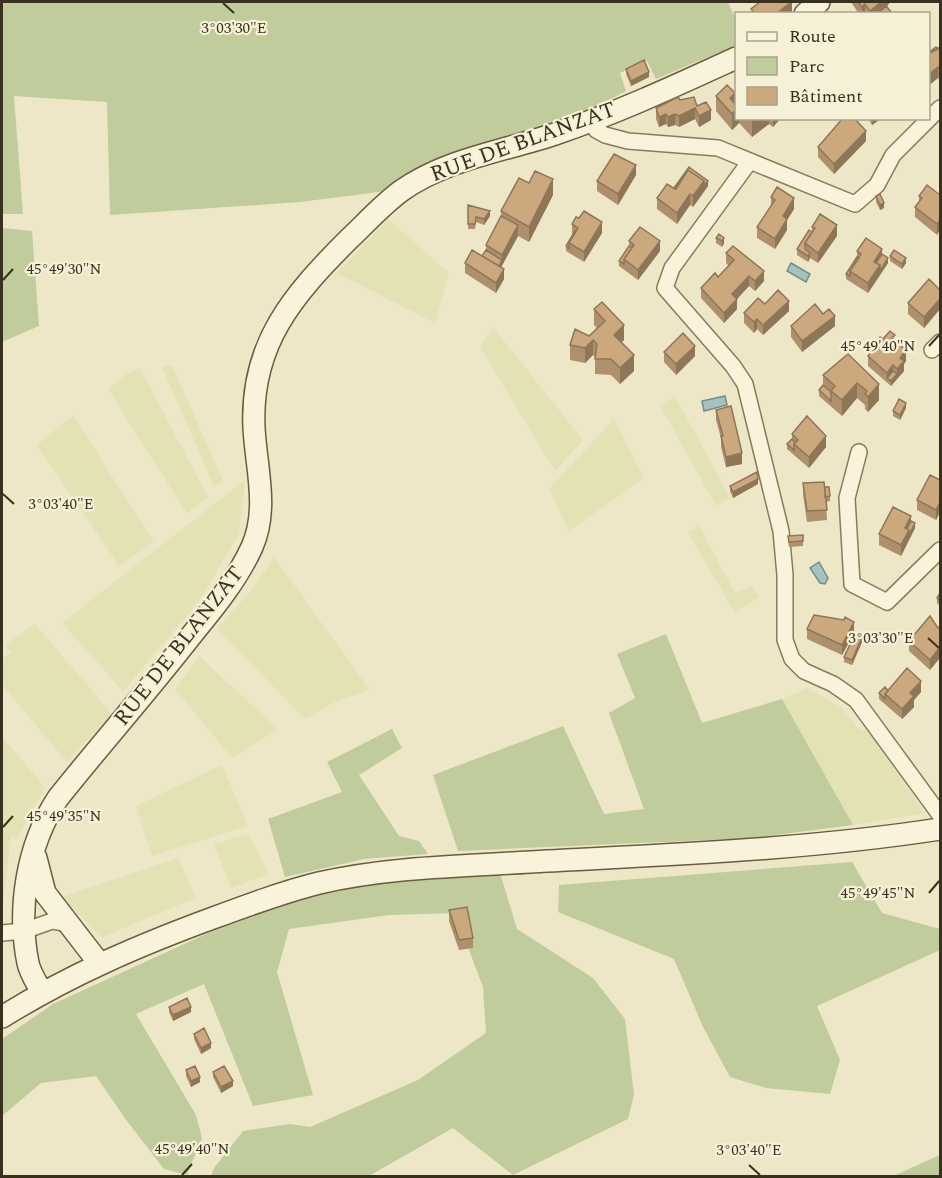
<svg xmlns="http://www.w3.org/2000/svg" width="942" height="1178" font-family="Spectral,serif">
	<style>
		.farmland { fill: #e3e2b4 }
		.green { fill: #c0cc9b }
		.water { fill: #a8c1bd; stroke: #6e908c; stroke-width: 1.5 }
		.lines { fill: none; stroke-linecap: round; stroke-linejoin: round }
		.street-casing { stroke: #897a5c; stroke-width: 18 }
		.secondary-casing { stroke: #6b5b40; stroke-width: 24 }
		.street { stroke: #f8f3da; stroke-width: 15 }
		.secondary { stroke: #f8f3da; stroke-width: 21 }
		.wall { fill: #af906c }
		.shaded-wall { fill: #8e7658 }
		.building { fill: #cba87e; stroke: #8e7658; stroke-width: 1.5 }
		.ticks { fill: none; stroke: #3a3020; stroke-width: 2 }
		.labels { text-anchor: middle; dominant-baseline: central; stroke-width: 4.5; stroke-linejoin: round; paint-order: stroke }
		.street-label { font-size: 22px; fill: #3a3020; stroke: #f5f0d6 }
		.ticks-label { font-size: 15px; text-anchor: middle; fill: #3a3020; stroke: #f5f0d6; stroke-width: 4.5; stroke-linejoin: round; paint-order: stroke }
	</style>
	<rect width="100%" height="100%" fill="#eee7c7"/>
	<path class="farmland" d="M388,219L449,273L435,323L337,273Z
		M493,327L583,440L555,471L480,347Z
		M172,365L223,481L214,486L162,367Z
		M140,368L208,497L187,514L108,389L125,375Z
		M675,396L730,498L716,506L661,407Z
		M73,415L154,542L119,566L37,445Z
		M614,419L644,478L569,531L549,489Z
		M245,480L239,534L199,601L123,691L62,623Z
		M699,525L735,593L752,586L759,597L735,613L688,533Z
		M274,557L370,690L337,701L305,719L217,629L254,587Z
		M35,624L112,714L67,762L2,685V658L11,652L5,645Z
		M199,656L278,729L232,758L175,689Z
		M808,688L842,708L860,731L867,730L925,813L853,825L782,699Z
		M2,737L45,787L17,839L11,836L2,910Z
		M222,765L248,826L152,856L136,806Z
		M249,834L269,874L231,888L214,844Z
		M178,858L196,898L102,937L61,897Z"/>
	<path class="green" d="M2,2H728L736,19V45L656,79L647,61L620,73L626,91L575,118L437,159L386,191L300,202L110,215L107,102L14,96L23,214H2Z
		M2,228L32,231L39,326L2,342Z
		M666,634L702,723L782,699L853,825L753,838L458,851L433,775L563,726L604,814L644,809L609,713L635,698L617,654Z
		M392,729L402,748L359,775L399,836L419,841L428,854L364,859L285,877L268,819L342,792L327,762Z
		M852,862L882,913L940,929V950L817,1006L840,1060L830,1094L766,1088L730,1077L703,1027L674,959L558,912L559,885Z
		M500,873L517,929L593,978L625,1019L634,1094L628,1119L513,1175L453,1128L369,1176H211L214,1168L243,1131L290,1124L310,1127L418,1080L486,1033L483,987L455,913L389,915L289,929L277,972L313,1095L253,1106L204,984L136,1014L196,1115L202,1138L187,1175L164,1169L127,1121L96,1076L41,1083L2,1116V1039L53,1004L250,914L317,892L428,876Z
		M940,1155V1176H893Z"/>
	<path class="water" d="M791,263L810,274L806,282L787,271Z
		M725,396L727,405L704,411L702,401Z
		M819,562L828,578L825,584L820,583L810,568Z"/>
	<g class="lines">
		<defs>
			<path id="street" d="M592,121L596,130L605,135L628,141L718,148L855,204L877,185L893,155L940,108
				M750,161L672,268L665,288L733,366L745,384L781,531L785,575V640L792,659L804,671L833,684L856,700L940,815
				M932,350L940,342
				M859,452L847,498L852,584L887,602L940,550
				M2,933L24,931L52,921L68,924"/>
			<path id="secondary" d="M805,14L819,2
				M36,858L45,893L99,963
				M42,993C37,983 30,973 28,963C17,908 27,845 58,798C101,744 147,692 190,637C213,609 237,580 252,547C269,509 256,467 254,428C250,344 293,295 349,239C366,223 382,205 401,191C446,159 504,151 555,134C617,113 677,85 736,58
				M2,1017C70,975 137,946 213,918C248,905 283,892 319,883C394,866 471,866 547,861C679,854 810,849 940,829"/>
		</defs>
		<use href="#street" class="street-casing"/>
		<use href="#secondary" class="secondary-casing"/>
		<use href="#street" class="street"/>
		<use href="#secondary" class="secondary"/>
	</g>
	<path class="wall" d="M851,2H890L887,6L893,14H859Z
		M940,47V81L938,78L928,86V53Z
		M626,69L649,77L631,86L626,74Z
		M716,96L735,104L736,118H781L773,127L769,124L752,137L739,123L732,130L716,111Z
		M680,100L697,106L711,120L699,127L695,119L679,127L675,125L668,127L666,124L659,127L656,119V108Z
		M868,118H882L872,125Z
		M866,141L834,174L818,157V147Z
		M636,175L618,205L597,191V181Z
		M529,183L553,195L529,242L518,236L501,267L504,279L496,293L465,273V263L482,256L486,250V245L501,216V211Z
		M708,186L693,207L690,205L677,224L657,209V198L674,188Z
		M940,195L937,235L915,217V207L919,202V196Z
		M876,196L884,208L880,210L876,202Z
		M771,197L794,209L787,220V230L775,249L757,238V227L771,205Z
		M468,205L490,216L484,225L476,222L475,229H468Z
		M572,224L602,233L584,262L566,251V246L572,235Z
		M812,227L837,236L818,263L810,258L808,262L797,255V249L812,232Z
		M716,238L724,243L722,247L716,243Z
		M629,241L660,251L638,280L619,266V261L629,246Z
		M857,251L882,254L888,263L868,293L846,279V274L857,257Z
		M726,253L764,281L755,291L749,286L737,299V309L724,323L701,298V288L718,277L729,266L726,263Z
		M890,256L906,263L902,269L890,261Z
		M940,290V309L924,328L908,314V303Z
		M594,309L624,340L621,342L634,371L620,384L611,375L595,374V357L593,355L585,363L570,360V345L589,336L597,328L594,325Z
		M789,311L763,335L757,329L754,333L744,323V313Z
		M823,314L835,326L802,352L791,337V326Z
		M883,339L895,341L906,361L904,364V371L891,386L868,366V356Z
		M664,352L695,356L676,375L664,362Z
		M848,354L879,400L868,412L865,409V405L857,398L842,416L819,396V390L823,385V375Z
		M906,408L900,420L893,416V411Z
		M716,410L742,464L726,467L721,447V438L716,420Z
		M792,434L826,447L809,468L787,449V444L792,440Z
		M940,480V512L936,520L917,510V500Z
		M803,483L825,487L830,496V501L826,502L827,520L807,522L803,494Z
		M758,484L733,498L730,491V486Z
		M911,521L915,528L901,556L879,545V534Z
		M803,535V546L789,547L788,541Z
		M940,593V606L937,603V598Z
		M938,628L930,670L909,651V641Z
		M807,629L854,633L842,655L807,639Z
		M862,642L852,665L844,662V657Z
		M888,691L921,692L914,700V707L902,719L879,699V693Z
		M449,910L473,938V948L459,950L449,921Z
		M169,1007L191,1012L173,1021L169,1012Z
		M194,1034L211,1048L201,1054L194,1039Z
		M186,1070L200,1082L191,1087L186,1076Z
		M213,1072L233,1086L221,1093L213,1077Z"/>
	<path class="shaded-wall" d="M792,2V12L789,14H776Z
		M881,2H890L885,9L879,14H870V11Z
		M865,4V14H862V7Z
		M938,67V78L928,86V75Z
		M649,72V77L631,86V81Z
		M735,93V109L730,98Z
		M695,108V119L679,127V116Z
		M711,110V120L699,127V116Z
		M736,110V118H739V123L732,130V114Z
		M666,114V124L659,127V117Z
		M675,114V125L668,127V117Z
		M756,118H769V124L752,137V121Z
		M773,118H781L773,127Z
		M872,118H882L872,125Z
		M866,131V141L834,174V164Z
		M636,165V175L618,205V194Z
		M553,179V195L529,242V227Z
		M704,181H708V186L693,207V196Z
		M690,194V205L677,224V213Z
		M794,198V209L787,220V230L775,249V239L783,216Z
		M884,203V208L880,210V205Z
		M490,211V216L484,225V219Z
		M940,220V230L937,235V224Z
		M602,222V233L584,262V252Z
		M518,225V236L497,275V270L502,260V255Z
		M837,225V236L818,263V253Z
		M724,238V243L722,247V241Z
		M660,241V251L638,280V270Z
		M882,249V260L876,268L874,262Z
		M810,253V258L808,262V256Z
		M888,258V263L868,293V283L880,265Z
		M906,258V263L902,269V264Z
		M504,269V279L496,293V283Z
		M764,271V281L755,291V281Z
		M749,276V286L737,299V309L724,323V313L732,294Z
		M940,299V309L924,328V317Z
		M789,301V311L763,335V325Z
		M835,316V326L802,352V341Z
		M757,319V329L754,333V322Z
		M624,325V340L614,350V335Z
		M593,340V355L585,363V348Z
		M695,346V356L676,375V364Z
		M906,350V361L904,364V371L897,379V369L900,358Z
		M634,355V371L620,384V368Z
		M893,365V376L887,378V383V373Z
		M897,374V379L891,386V381Z
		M857,383V398L842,416V400Z
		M879,384V400L868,412V397Z
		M906,403V408L900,420V415Z
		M826,436V447L809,468V457Z
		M742,453V464L726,467V457Z
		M758,479V484L733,498V492Z
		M940,502V512L936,520V510Z
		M911,516V526L909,531V540L901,556V545L905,528Z
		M915,523V528L909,540V535Z
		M854,622V633L842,655V645Z
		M862,637V642L852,665V660Z
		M940,647V658L930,670V660Z
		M921,681V692L914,700V707L902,719V709L910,693Z
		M191,1007V1012L173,1021V1015Z
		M211,1043V1048L201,1054V1048Z
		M200,1077V1082L191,1087V1081Z
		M233,1081V1086L221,1093V1087Z"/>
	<path class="building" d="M760,2H791L776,14H755L751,9Z
		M858,2H881L870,11L865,4L862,7Z
		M886,6L893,14H880L879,13Z
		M936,47L938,49L928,54V53Z
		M940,47V70L938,67L928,75V54Z
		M644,60L649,72L631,81L626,69Z
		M727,85L735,93L730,98L736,105V110L732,114L716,96Z
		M678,97L680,100L694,97L697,106L706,102L711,110L699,116L695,108L679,116L675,114L668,117L666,114L659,117L656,108Z
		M843,118H854L866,131L834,164L818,147Z
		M614,154L636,165L618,194L597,181Z
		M689,167L708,181L704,186V181L688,170L676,189L674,188Z
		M688,170L704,181L693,196L690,194L677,213L657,198L667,184L675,189Z
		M535,171L553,179L529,227L501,211L519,178L529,183Z
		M927,185L940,195V220L937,224L915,207L922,198L919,196Z
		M777,187L794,198L783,216L787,219L775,239L757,227L775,200L771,197Z
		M880,194L884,203L880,205L876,196Z
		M468,205L490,211L484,219L476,217L475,224H468Z
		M584,211L602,222L584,252L569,243L578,228L572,224L576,217L579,218Z
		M820,214L837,225L818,253L805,243L815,228L812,227Z
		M501,216L518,225L502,255L486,245Z
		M640,227L660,241L638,270L624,259L634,245L629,241Z
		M809,230L812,232L805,243V249L810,253L808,256L797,249Z
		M575,231H576L569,243V248L566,246Z
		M719,234L724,238L722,241L716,238Z
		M866,238L882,249L874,262L880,265L868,283L850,271L861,254L857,251Z
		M629,246L632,248L624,259V264L619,261Z
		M733,246L764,271L755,281L749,276L732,294L737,299L724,313L701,288L715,273L718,277L734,260L726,253Z
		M472,250L504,269L496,283L465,263Z
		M486,250L502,260L499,266L482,256Z
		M894,250L906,258L902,264L890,256Z
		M882,254L888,258L880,271V265L876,263Z
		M857,257L859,258L850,271V276L846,274Z
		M929,279L940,290V299L924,317L908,303Z
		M778,290L789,301L763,325L757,319L754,322L744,313L758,298L765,304Z
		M602,302L624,325L614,335L634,355L620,368L611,359H595L597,344L593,340L585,348L570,345L575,329L589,336L605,321L594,309Z
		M815,304L823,314L829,309L835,316L802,341L791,326Z
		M890,331L895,335L892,338L906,350L900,358L904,361L897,369L893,365L887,373L868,356L880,337L883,339Z
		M683,333L695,346L676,364L664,352Z
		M848,354L879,384L868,397L865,394L867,391L857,383L842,400L831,391L835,386L823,375Z
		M893,371L897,374L891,381L887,378Z
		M823,385L831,392V401L819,390Z
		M899,399L906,403L900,415L893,411Z
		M731,406L742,453L726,457L721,436H723L716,410Z
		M807,416L826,436L809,457L794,444L798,440L792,434Z
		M792,439L795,443L794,444V450L787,444Z
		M757,472L758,479L733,492L730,486Z
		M930,475L940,480V502L936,510L917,500Z
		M824,482L827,510L807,511L803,483Z
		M825,487H829L830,496L825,497Z
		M893,507L911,516L905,528L909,530L901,545L879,534Z
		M911,521L915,523L909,535V530L907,529Z
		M803,535V541L789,542L788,536Z
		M940,593V601L937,598Z
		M814,615L844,620L845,617L854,622L842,645L807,629Z
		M930,616L938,628L940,626V647L930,660L909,641Z
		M855,634L862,637L852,660L844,657Z
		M907,668L921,681L910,693L914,696L902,709L885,694Z
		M885,687L888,691L885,694V699L879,693Z
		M467,907L473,938L459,940L449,910Z
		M187,998L191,1007L173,1015L169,1007Z
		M204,1028L211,1043L201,1048L194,1034Z
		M195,1066L200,1077L191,1081L186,1070Z
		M224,1066L233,1081L221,1087L213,1072Z"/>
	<path class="ticks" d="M223,3L234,13M3,280L13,269M929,346L939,335M3,494L14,504M928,638L939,648M3,827L13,816M929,893L939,881M749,1165L760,1175M182,1175L192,1164"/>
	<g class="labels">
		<g class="street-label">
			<text transform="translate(523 142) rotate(-20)">RUE DE BLANZAT</text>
			<text transform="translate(179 646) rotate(-52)">RUE DE BLANZAT</text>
		</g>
	</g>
	<g class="ticks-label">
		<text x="234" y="33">3°03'30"E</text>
		<text x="64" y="274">45°49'30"N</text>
		<text x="878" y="351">45°49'40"N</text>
		<text x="61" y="509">3°03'40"E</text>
		<text x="881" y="643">3°03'30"E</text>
		<text x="64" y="821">45°49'35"N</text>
		<text x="878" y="898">45°49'45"N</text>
		<text x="192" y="1154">45°49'40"N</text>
		<text x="749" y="1155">3°03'40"E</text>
	</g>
	<rect width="942" height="1178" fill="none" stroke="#3a3020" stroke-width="6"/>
	<rect x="735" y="12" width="195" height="108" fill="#f5f0d6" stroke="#aaa38d" stroke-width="1.5"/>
	<rect x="747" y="32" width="30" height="9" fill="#f8f3da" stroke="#aaa38d" stroke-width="1.5"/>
	<text x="789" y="42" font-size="18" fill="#3a3020">Route</text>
	<rect x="747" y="57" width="30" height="18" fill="#c0cc9b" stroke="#aaa38d" stroke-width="1.5"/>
	<text x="789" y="72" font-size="18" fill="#3a3020">Parc</text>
	<rect x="747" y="87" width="30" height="18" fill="#cba87e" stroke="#aaa38d" stroke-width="1.5"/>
	<text x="789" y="102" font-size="18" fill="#3a3020">Bâtiment</text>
</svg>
